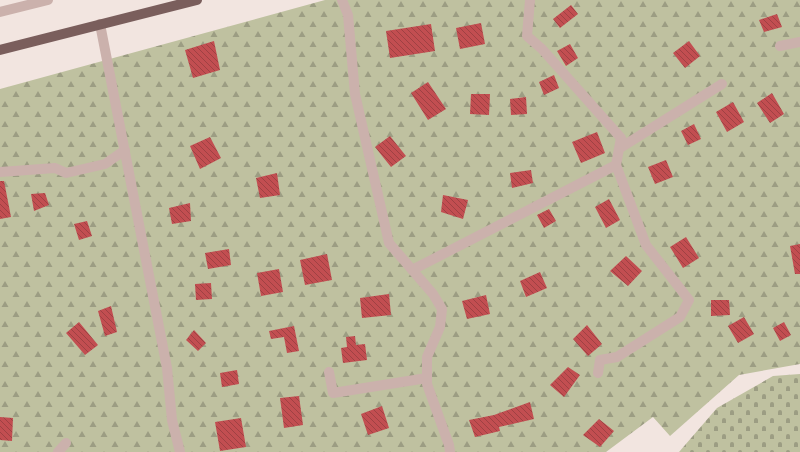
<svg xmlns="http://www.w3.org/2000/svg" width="800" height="452" font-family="Montserrat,sans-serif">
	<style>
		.forest { fill: url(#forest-firs) }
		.cemetery { fill: url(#cemetery-stones) }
		.building { fill: url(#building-back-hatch) }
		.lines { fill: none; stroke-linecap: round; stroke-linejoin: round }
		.minor { stroke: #cbb1ac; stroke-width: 10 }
		.primary { stroke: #7a5e5c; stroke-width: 10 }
	</style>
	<defs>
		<pattern id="forest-firs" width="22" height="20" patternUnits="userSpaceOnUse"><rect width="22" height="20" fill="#bfc1a0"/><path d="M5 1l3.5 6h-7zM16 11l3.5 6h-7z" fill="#9c9d83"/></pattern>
		<pattern id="cemetery-stones" width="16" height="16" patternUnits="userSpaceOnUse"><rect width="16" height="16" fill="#bfc1a0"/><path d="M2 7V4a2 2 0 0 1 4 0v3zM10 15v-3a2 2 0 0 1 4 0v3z" fill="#9c9d83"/></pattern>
		<pattern id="building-back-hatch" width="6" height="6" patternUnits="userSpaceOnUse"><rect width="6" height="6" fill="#c24e51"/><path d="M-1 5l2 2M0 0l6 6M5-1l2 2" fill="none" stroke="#9f4143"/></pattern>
	</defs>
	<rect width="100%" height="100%" fill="#f2e5e0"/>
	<path class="forest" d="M325,0H800V364L739,375L670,436L653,417L606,452H0V89Z"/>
	<path class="cemetery" d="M800,374V452H679L717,408L773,376Z"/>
	<path class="building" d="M571,5L578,14L560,28L553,19Z
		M777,14L782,27L764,32L759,20Z
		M481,23L485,44L460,49L456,28Z
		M431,24L435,51L390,58L386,31Z
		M214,41L220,70L193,78L185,50Z
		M689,41L700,56L685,68L673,53Z
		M570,44L578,58L566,66L557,51Z
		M554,75L559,88L544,95L539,82Z
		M428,82L446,109L428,120L411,93Z
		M772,93L784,114L770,123L757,103Z
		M471,94H490L489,115L470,114Z
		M526,97L527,114L511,115L510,99Z
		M733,102L744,122L727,132L716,112Z
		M694,124L701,139L688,145L681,131Z
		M597,132L605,153L581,163L572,142Z
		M390,136L406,156L391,167L375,147Z
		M210,137L221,158L200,169L190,146Z
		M666,160L673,177L655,184L648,167Z
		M531,170L533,183L512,188L510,173Z
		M277,173L280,195L260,198L256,178Z
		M0,181H4L11,217L0,219Z
		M45,193L49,205L34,211L31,194Z
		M443,195L468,200L463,219L441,212Z
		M609,199L620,220L606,228L595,207Z
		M190,203L191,221L172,224L169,208Z
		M549,209L556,221L544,228L537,215Z
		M87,221L92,236L79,240L74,224Z
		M686,237L699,258L683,268L670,247Z
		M800,244V274H795L790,246Z
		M229,249L231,265L208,269L205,253Z
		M327,254L332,280L305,285L300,260Z
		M626,256L642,271L628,286L610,271Z
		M279,269L283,292L261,296L257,273Z
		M540,272L547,288L526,297L520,281Z
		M211,283L212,299L196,300L195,284Z
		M389,294L391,315L362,318L360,298Z
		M486,295L490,314L467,319L462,301Z
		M711,300H729L730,315L711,316Z
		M111,306L117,332L105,336L98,311Z
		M744,317L754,334L738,343L728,326Z
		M79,322L98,345L85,355L66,333Z
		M784,322L791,335L780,341L773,328Z
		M587,325L602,344L588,356L573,339Z
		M294,326L299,351L287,353L284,337L271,339L269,331Z
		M194,330L206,343L198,351L186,340Z
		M355,336L356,345L365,344L367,360L343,363L341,348L347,347L346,337Z
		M568,367L580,375L564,397L550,385Z
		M237,370L239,384L222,387L220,373Z
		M299,396L303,425L284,428L280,398Z
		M530,402L534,419L499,427L500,431L475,437L469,420L494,415Z
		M382,406L389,428L368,435L361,414Z
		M0,417L13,418L12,441L0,440Z
		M241,418L246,447L220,451L215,422Z
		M599,419L614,431L600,447L583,435Z"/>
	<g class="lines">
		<path class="minor" d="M342,0L348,15L355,94L389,243L433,294L442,309L440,327L427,357V384L449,445L450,452
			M0,12L48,0
			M100,24L167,368L172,420L180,452
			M780,46L800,42
			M620,148L722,84
			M0,172L55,168L66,173L105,164L125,150
			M412,270L616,165L621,138L542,49L527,36L530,0
			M329,372L333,393L427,378
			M598,373L600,360L617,357L680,317L689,300L646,245L616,165
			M58,452L66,443"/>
		<path class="primary" d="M0,50L197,0"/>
	</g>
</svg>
